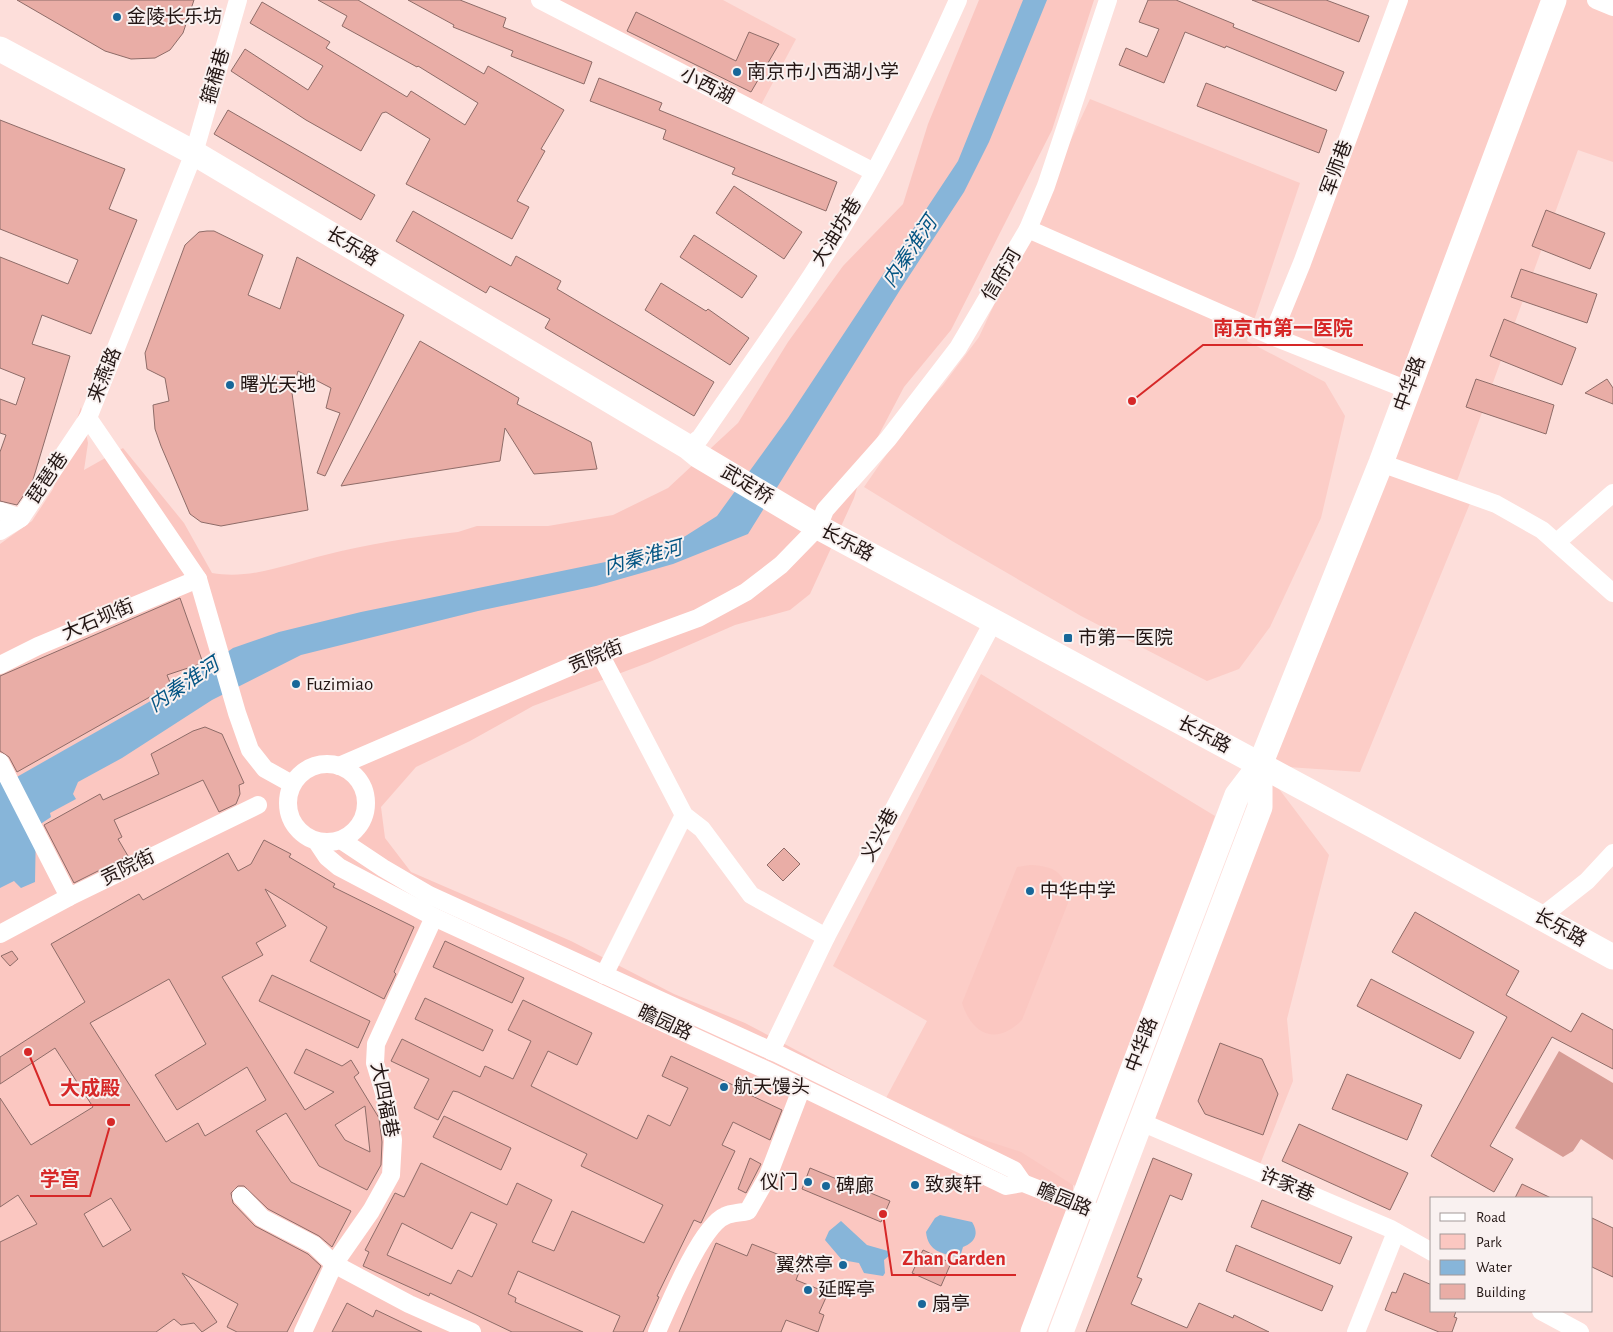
<svg xmlns="http://www.w3.org/2000/svg" width="1613" height="1332" font-family="'Alegreya Sans','Noto Sans SC',sans-serif">
	<style>
		.built { fill: #fccdc7 }
		.green { fill: #fbc7c1 }
		.forest { fill: #d79c95 }
		.water { fill: #87b5d9 }
		.building { fill: #e9ada6; stroke: #8e6c68; fill-rule: evenodd }
		.lines { fill: none; stroke-linecap: round; stroke-linejoin: round }
		.street { stroke: #fff; stroke-width: 18 }
		.secondary { stroke: #fff; stroke-width: 25 }
		.poi-dot { fill: #176799; stroke: #f9f1f0; stroke-width: 2 }
		.labels { text-anchor: middle; dominant-baseline: central; stroke-width: 4; stroke-linejoin: round; paint-order: stroke }
		.poi-label { font-size: 19px; fill: #231614; stroke: #f9f1f0; text-anchor: start }
		.street-label { font-size: 19px; fill: #231614; stroke: #f9f1f0 }
		.water-label { font-size: 20px; font-style: italic; fill: #055684; stroke: #f9f1f0 }
		.leader { fill: none; stroke: #d62828; stroke-width: 2 }
		.callout-dot { fill: #d62828; stroke: #f9f1f0; stroke-width: 2 }
		.callout-label { font-size: 20px; text-anchor: middle; font-weight: bold; fill: #d62828; stroke: #f9f1f0; stroke-width: 4; stroke-linejoin: round; paint-order: stroke }
	</style>
	<rect width="100%" height="100%" fill="#fddeda"/>
	<g class="built">
		<polygon points="556,0 723,0 796,39 761,105"/>
		<polygon points="1399,0 1613,0 1613,162 1578,150 1454,489 1473,496 1360,772 1261,765 1329,855 1287,1019 1293,1081 1257,1172 1141,1122 1260,807 1260,765 1408,390 1272,336"/>
		<polygon points="1090,99 1300,183 1247,341 1325,382 1345,416 1321,518 1270,627 1239,669 1207,681 1081,616 952,541 864,487 909,422 943,385 979,337"/>
		<polygon points="981,674 1215,816 1084,1190 886,1098 927,1021 833,966"/>
	</g>
	<g class="green">
		<path d="M979,0H1094L1052,130L951,330L904,387L865,461L854,498L810,594L790,610L735,625L650,662L533,706L470,741L416,767L381,807L385,838L411,872L571,941L674,994L745,1023L935,1124L1021,1152L1073,1185L1074,1233L1035,1332H0V544L32,521L53,489L81,407L88,443L84,470L123,448L184,523L212,573C251,580 287,564 325,555C368,544 413,537 458,532L477,526H548L613,515L668,488L738,423L788,342L843,266L903,204L928,124Z"/>
		<path d="M1030,865C1057,866 1068,875 1068,903L1022,1020C997,1046 972,1035 962,1003L1017,867Z"/>
	</g>
	<polygon class="forest" points="1559,1051 1613,1083 1613,1160 1581,1139 1573,1151 1563,1157 1515,1128"/>
	<g class="water">
		<polygon points="1023,0 1047,0 989,142 964,192 900,290 748,534 673,564 596,586 478,611 301,655 212,700 122,758 78,782 73,794 76,799 50,813 51,817 36,827 35,882 21,888 14,881 0,888 0,782 8,782 177,686 233,648 279,632 361,612 625,558 676,542 717,516 788,418 958,161"/>
		<path d="M940,1215L972,1222C979,1233 976,1242 963,1247L960,1257C943,1254 928,1252 926,1232L935,1218Z"/>
		<polygon points="841,1221 867,1245 888,1251 890,1255 884,1260 885,1273 883,1276 864,1273 859,1263 842,1260 825,1240 829,1231"/>
	</g>
	<g class="building">
		<polygon points="17,0 194,0 183,33 170,50 155,58 131,59 105,51"/>
		<polygon points="318,0 358,0 484,74 488,66 564,110 541,149 545,151 517,201 529,207 512,239 406,184 430,139 386,112 382,113 361,151 306,120 231,71 245,49 308,90 323,66 250,23 262,2 330,42 326,48 407,97 411,91 465,125 478,103 418,66 417,67 342,26 347,16"/>
		<polygon points="408,0 460,0 506,18 503,27 592,62 584,84 511,56 513,51 453,27 454,25"/>
		<polygon points="1148,0 1176,0 1234,24 1233,27 1344,72 1336,91 1226,46 1225,48 1185,32 1164,83 1119,65 1126,48 1147,57 1159,29 1139,22"/>
		<polygon points="1252,0 1326,0 1369,16 1359,42"/>
		<polygon points="636,12 736,61 749,32 779,44 751,92 627,31"/>
		<polygon points="599,78 662,103 659,110 837,182 826,211 732,174 735,168 663,139 666,130 590,101"/>
		<polygon points="1206,83 1327,130 1319,153 1197,106"/>
		<polygon points="228,110 375,195 361,220 214,134"/>
		<polygon points="0,120 125,169 109,209 137,220 91,334 42,315 32,344 70,356 32,483 17,505 0,501 0,452 6,435 0,433 0,399 16,405 25,378 0,368 0,257 68,284 78,260 0,229"/>
		<polygon points="734,186 802,232 784,259 716,213"/>
		<polygon points="1546,210 1605,233 1590,269 1532,246"/>
		<polygon points="413,211 511,266 516,256 561,281 557,289 714,382 694,416 545,328 550,319 490,286 486,293 396,241"/>
		<polygon points="207,231 214,231 263,255 248,295 280,309 297,257 404,315 325,476 317,473 340,413 326,408 331,388 298,371 292,393 308,510 221,526 201,522 190,514 161,446 155,429 153,405 169,401 165,378 147,369 145,353 185,245 199,232"/>
		<polygon points="694,235 757,276 742,298 680,257"/>
		<polygon points="1521,269 1597,294 1587,323 1511,297"/>
		<polygon points="661,283 706,311 708,309 749,338 730,365 645,310"/>
		<polygon points="1504,319 1576,348 1562,385 1490,356"/>
		<polygon points="420,341 519,398 517,404 591,442 597,469 534,474 505,428 500,461 341,486"/>
		<polygon points="1476,379 1554,405 1546,434 1466,407"/>
		<polygon points="1607,379 1613,388 1613,404 1585,393"/>
		<polygon points="180,598 203,663 167,675 171,685 17,772 9,757 0,751 0,676"/>
		<polygon points="205,727 222,734 244,783 239,785 240,794 236,804 219,812 203,780 114,820 122,837 118,839 128,856 74,883 44,825 100,794 103,800 159,774 151,754 193,731"/>
		<path d="M264,840L291,854L289,857L335,884L333,887L414,927L394,972L396,974L384,999L310,961L327,927L265,889L286,926L256,943L263,955L222,977L305,1110L334,1092L294,1073L306,1049L342,1066L351,1060L359,1073L354,1077L379,1118L382,1142L381,1165L367,1190L319,1166L286,1113L256,1131L291,1182L351,1211L332,1247L319,1236L268,1209L244,1186H238L231,1193L233,1203L255,1226L308,1254L321,1266L287,1332H237L227,1327L238,1304L182,1273L217,1322L202,1332L194,1323L181,1325L174,1319L156,1332H0V1242L37,1224L18,1195L0,1207V1098L31,1145L93,1107L55,1048L0,1084V1057L85,1002L51,944L139,894L143,900L228,853L238,871L251,864ZM169,979L206,1044L155,1075L177,1110L247,1067L266,1100L205,1136L198,1123L166,1142L90,1023ZM365,1106L370,1152L345,1140L335,1125ZM111,1198L131,1230L103,1247L84,1214Z"/>
		<polygon points="784,848 800,864 783,881 767,865"/>
		<polygon points="1415,912 1519,971 1506,995 1571,1032 1582,1013 1613,1030 1613,1069 1552,1037 1490,1146 1513,1159 1494,1192 1431,1156 1507,1017 1392,952"/>
		<polygon points="445,941 524,978 512,1003 433,967"/>
		<polygon points="12,951 18,959 10,966 1,956"/>
		<polygon points="272,975 370,1021 358,1048 259,1001"/>
		<polygon points="1371,979 1474,1032 1460,1059 1357,1006"/>
		<polygon points="425,998 493,1030 483,1051 415,1019"/>
		<path d="M523,1000L592,1033L577,1065L548,1051L531,1086L637,1139L648,1115L670,1126L688,1088L662,1076L671,1056L748,1092V1094L782,1110L770,1140L733,1122L722,1145L735,1151L701,1223L694,1220L657,1296L659,1297L643,1332H613L620,1316L518,1271L508,1294L516,1298L515,1302L583,1332H512L430,1293L429,1296L363,1266L369,1252L365,1250L395,1193L404,1197L421,1163L507,1205L517,1183L552,1200L532,1242L554,1251L572,1211L644,1243L663,1205L581,1166L587,1154L458,1092L453,1091L438,1120L414,1108L429,1079L391,1061L402,1039L480,1077L485,1066L513,1079L531,1041L508,1030ZM471,1212L497,1224L472,1277L458,1270L451,1284L387,1255L402,1223L452,1249Z"/>
		<polygon points="1220,1043 1262,1059 1278,1094 1263,1135 1205,1114 1198,1101"/>
		<polygon points="1347,1074 1422,1105 1407,1140 1332,1109"/>
		<polygon points="444,1116 511,1148 501,1170 433,1137"/>
		<polygon points="1299,1124 1408,1173 1390,1210 1282,1161"/>
		<polygon points="750,1158 761,1164 746,1193 738,1189"/>
		<polygon points="1153,1158 1192,1174 1182,1200 1170,1195 1137,1277 1142,1279 1131,1304 1187,1328 1199,1303 1233,1318 1234,1315 1269,1332 1086,1332"/>
		<polygon points="810,1168 890,1201 881,1222 802,1189"/>
		<polygon points="1522,1184 1551,1198 1515,1198"/>
		<polygon points="1262,1200 1352,1237 1340,1264 1251,1227"/>
		<polygon points="1592,1218 1613,1228 1613,1277 1592,1267"/>
		<polygon points="716,1243 747,1256 752,1244 802,1264 796,1280 828,1293 819,1313 824,1315 818,1332 786,1320 781,1332 679,1332"/>
		<polygon points="1236,1245 1333,1286 1322,1311 1226,1271"/>
		<polygon points="923,1250 951,1263 941,1286 912,1273"/>
		<polygon points="1404,1273 1432,1285 1432,1311 1456,1311 1454,1317 1457,1318 1452,1332 1439,1332 1385,1310 1392,1292 1396,1293"/>
		<polygon points="347,1303 373,1317 376,1310 422,1332 332,1332"/>
	</g>
	<g class="lines">
		<g class="street">
			<polyline points="238,0 194,153 88,418 198,579 237,713 250,750 265,769 292,784"/>
			<polyline points="540,0 874,172"/>
			<polyline points="1596,0 1613,7"/>
			<polyline points="1028,229 1272,336 1408,390"/>
			<polyline points="1272,336 1302,263 1399,0"/>
			<path d="M688,447L700,438C760,350 824,264 875,171C905,115 932,58 958,0"/>
			<polyline points="1381,463 1496,504 1542,530 1613,593"/>
			<polyline points="0,511 21,518"/>
			<polyline points="0,531 21,518 88,418"/>
			<polyline points="1557,542 1613,493"/>
			<polyline points="600,654 684,815 702,829 751,895 826,937"/>
			<polyline points="0,665 38,646 198,579"/>
			<polyline points="0,762 69,897"/>
			<circle cx="327" cy="803" r="39"/>
			<polyline points="339,766 600,654 698,618 746,592 781,565 818,527 825,510 888,439 958,348 1028,229 1046,186 1108,0"/>
			<polyline points="341,840 383,868 429,895 776,1053 1014,1170 1023,1183"/>
			<polyline points="317,842 327,857 339,867 434,917 768,1071 1006,1186 1023,1183 1091,1210"/>
			<polyline points="1541,917 1587,881 1613,853"/>
			<polyline points="0,934 69,897 258,805"/>
			<polyline points="604,975 684,815"/>
			<polyline points="771,1051 826,937 993,622"/>
			<polyline points="1141,1122 1391,1229 1432,1252"/>
			<polyline points="241,1196 262,1218 314,1245 334,1264 409,1304 472,1332"/>
			<polyline points="1541,1311 1580,1332"/>
			<polyline points="303,1332 334,1264 371,1211 391,1175 393,1140 387,1103 375,1063 376,1044 434,917"/>
			<path d="M657,1332C668,1307 701,1226 725,1216C731,1213 740,1213 748,1211L768,1176L802,1087"/>
			<polyline points="1356,1332 1396,1232"/>
		</g>
		<g class="secondary">
			<polyline points="0,49 194,153 688,447 699,456 818,527 1376,827 1613,957"/>
			<polyline points="1033,1332 1237,795 1260,765 1381,463 1554,0"/>
			<polyline points="1061,1332 1260,807 1260,765"/>
		</g>
	</g>
	<g class="poi-dot">
		<circle cx="117" cy="17" r="5"/>
		<circle cx="737" cy="72" r="5"/>
		<circle cx="230" cy="385" r="5"/>
		<rect x="1063" y="633" width="10" height="10" rx="2.5"/>
		<circle cx="296" cy="684" r="5"/>
		<circle cx="1030" cy="891" r="5"/>
		<circle cx="724" cy="1087" r="5"/>
		<circle cx="808" cy="1182" r="5"/>
		<circle cx="915" cy="1185" r="5"/>
		<circle cx="826" cy="1186" r="5"/>
		<circle cx="843" cy="1265" r="5"/>
		<circle cx="808" cy="1290" r="5"/>
		<circle cx="922" cy="1304" r="5"/>
	</g>
	<g class="labels">
		<g class="poi-label">
			<text x="127" y="17">金陵长乐坊</text>
			<text x="747" y="72">南京市小西湖小学</text>
			<text x="240" y="385">曙光天地</text>
			<text x="1078" y="638">市第一医院</text>
			<text x="306" y="684">Fuzimiao</text>
			<text x="1040" y="891">中华中学</text>
			<text x="734" y="1087">航天馒头</text>
			<text x="798" y="1182" text-anchor="end">仪门</text>
			<text x="925" y="1185">致爽轩</text>
			<text x="836" y="1186">碑廊</text>
			<text x="833" y="1265" text-anchor="end">翼然亭</text>
			<text x="818" y="1290">延晖亭</text>
			<text x="932" y="1304">扇亭</text>
		</g>
		<g class="street-label">
			<text transform="translate(216 76) rotate(-74)">箍桶巷</text>
			<text transform="translate(707 86) rotate(27)">小西湖</text>
			<text transform="translate(1337 168) rotate(-70)">军师巷</text>
			<text transform="translate(837 232) rotate(-58)">大油坊巷</text>
			<text transform="translate(352 247) rotate(31)">长乐路</text>
			<text transform="translate(1002 275) rotate(-59)">信府河</text>
			<text transform="translate(105 375) rotate(-68)">来燕路</text>
			<text transform="translate(1410 384) rotate(-70)">中华路</text>
			<text transform="translate(48 478) rotate(-56)">琵琶巷</text>
			<text transform="translate(747 485) rotate(31)">武定桥</text>
			<text transform="translate(847 543) rotate(28)">长乐路</text>
			<text transform="translate(98 620) rotate(-23)">大石坝街</text>
			<text transform="translate(596 657) rotate(-22)">贡院街</text>
			<text transform="translate(1204 735) rotate(28)">长乐路</text>
			<text transform="translate(880 835) rotate(-62)">义兴巷</text>
			<text transform="translate(128 868) rotate(-26)">贡院街</text>
			<text transform="translate(1560 928) rotate(29)">长乐路</text>
			<text transform="translate(665 1023) rotate(25)">瞻园路</text>
			<text transform="translate(1142 1045) rotate(-69)">中华路</text>
			<text transform="translate(384 1100) rotate(79)">大四福巷</text>
			<text transform="translate(1287 1185) rotate(23)">许家巷</text>
			<text transform="translate(1064 1200) rotate(22)">瞻园路</text>
		</g>
		<g class="water-label">
			<text transform="translate(910 252) rotate(-56)">内秦淮河</text>
			<text transform="translate(643 558) rotate(-15)">内秦淮河</text>
			<text transform="translate(184 685) rotate(-34)">内秦淮河</text>
		</g>
	</g>
	<path class="leader" d="M1132 401L1203 345H1363M28 1052L50 1105H130M111 1122L90 1196H30M883 1214L892 1275H1016"/>
	<g class="callout-dot">
		<circle cx="1132" cy="401" r="5"/>
		<circle cx="28" cy="1052" r="5"/>
		<circle cx="111" cy="1122" r="5"/>
		<circle cx="883" cy="1214" r="5"/>
	</g>
	<g class="callout-label">
		<text x="1283" y="335">南京市第一医院</text>
		<text x="90" y="1095">大成殿</text>
		<text x="60" y="1186">学宫</text>
		<text x="954" y="1265">Zhan Garden</text>
	</g>
	<rect x="1430" y="1197" width="162" height="115" fill="#f9f1f0" stroke="#a39998"/>
	<rect x="1440" y="1213" width="25" height="8" fill="#ffffff" stroke="#a39998"/>
	<text x="1476" y="1222" font-size="15" fill="#231614">Road</text>
	<rect x="1440" y="1234" width="25" height="15" fill="#fbc7c1" stroke="#a39998"/>
	<text x="1476" y="1247" font-size="15" fill="#231614">Park</text>
	<rect x="1440" y="1260" width="25" height="15" fill="#87b5d9" stroke="#a39998"/>
	<text x="1476" y="1272" font-size="15" fill="#231614">Water</text>
	<rect x="1440" y="1284" width="25" height="15" fill="#e9ada6" stroke="#a39998"/>
	<text x="1476" y="1297" font-size="15" fill="#231614">Building</text>
</svg>
